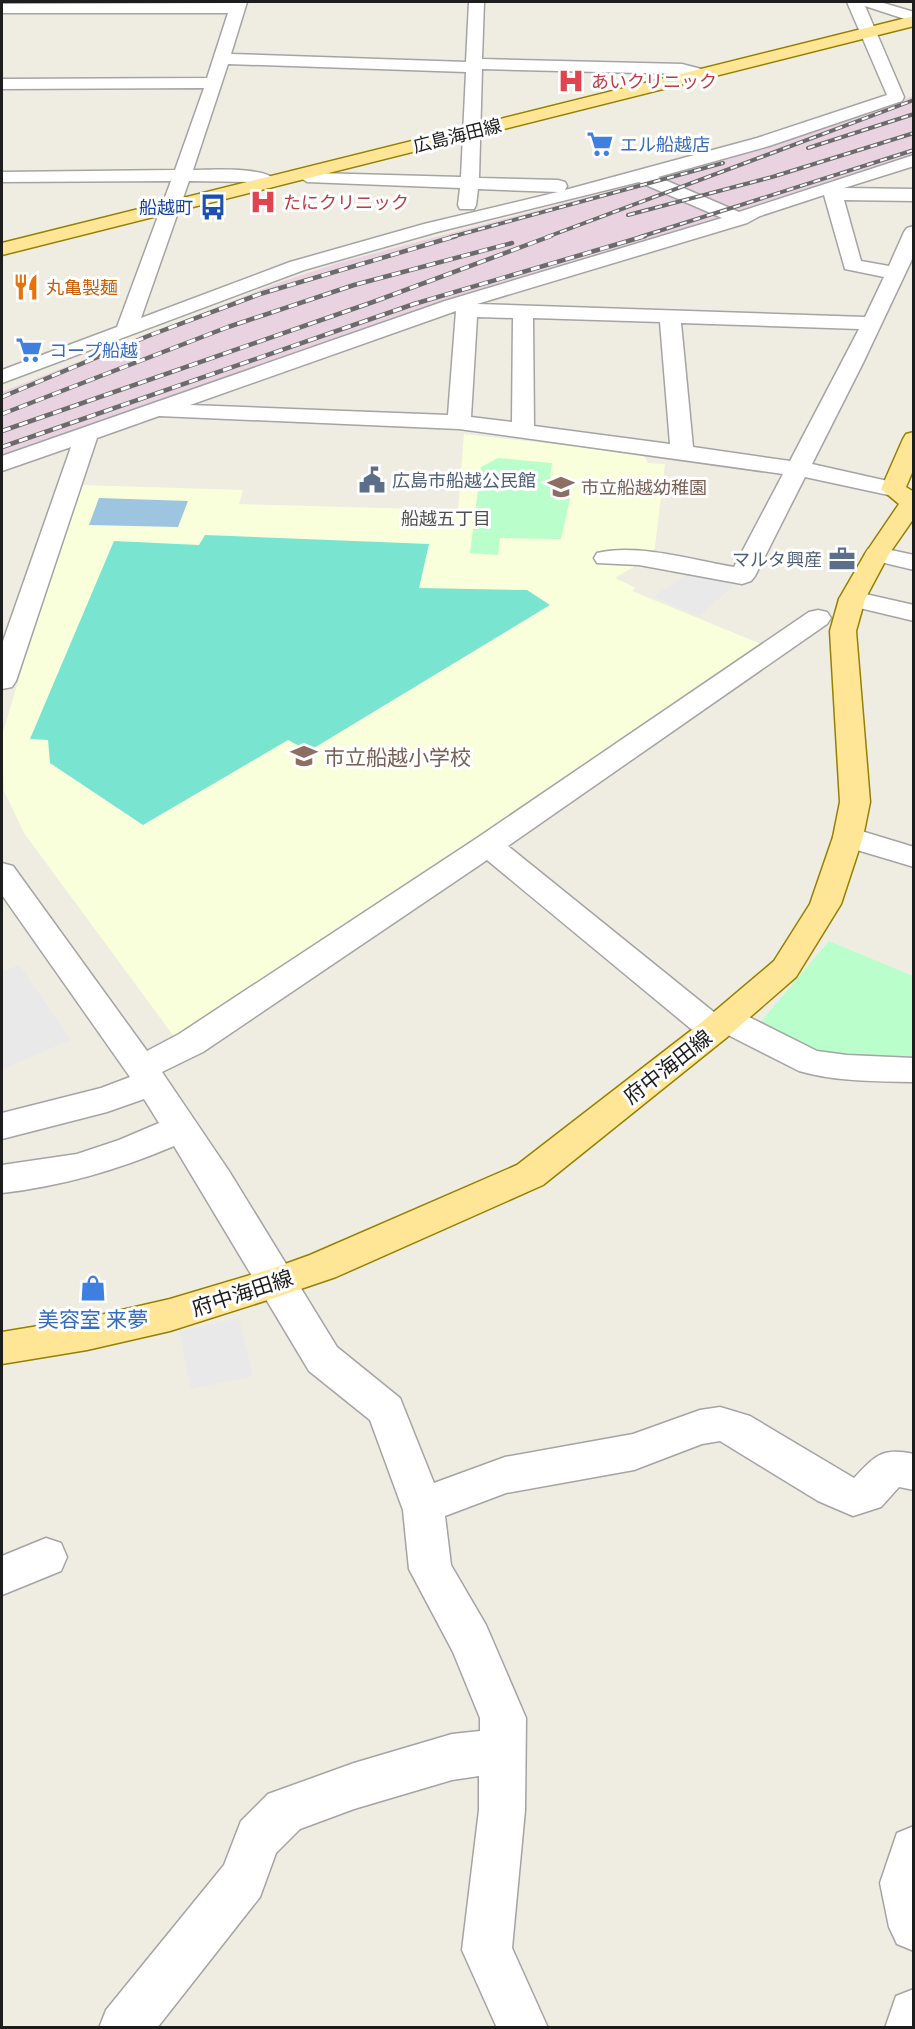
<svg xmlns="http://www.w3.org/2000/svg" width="915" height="2029" font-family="Lato,'Noto Sans JP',sans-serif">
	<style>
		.industrial { fill: #e9d3e0 }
		.education { fill: #f8ffda }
		.park { fill: #bafecc }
		.pitch { fill: #79e5d0 }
		.parking { fill: #e9e9e9 }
		.water { fill: #9ec5e0 }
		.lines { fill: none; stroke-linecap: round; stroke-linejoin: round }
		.minor-casing { stroke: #a4a4a4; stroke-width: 3 }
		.major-casing { stroke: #958100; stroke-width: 3 }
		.minor { fill: #fff; fill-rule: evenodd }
		.major { fill: #ffe696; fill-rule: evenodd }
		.rail-far1-casing { stroke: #6b6b6b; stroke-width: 4 }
		.rail-casing { stroke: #6b6b6b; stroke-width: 4.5 }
		.rail-far1 { stroke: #fff; stroke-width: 2; stroke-dasharray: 7; stroke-linecap: butt }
		.rail { stroke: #fff; stroke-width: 3; stroke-dasharray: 9; stroke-linecap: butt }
		.labels { text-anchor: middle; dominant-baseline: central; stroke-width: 6; stroke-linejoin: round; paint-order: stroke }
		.far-health-label { font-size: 18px; fill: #be3a42; stroke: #fff; text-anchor: start }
		.far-street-label { font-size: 18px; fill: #1d1d1d; stroke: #fff }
		.far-shop-label { font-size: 18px; fill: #366cbe; stroke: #fff; text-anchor: start }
		.far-transit-label { font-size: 18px; fill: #164399; stroke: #fff; text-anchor: end }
		.far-food-label { font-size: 18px; fill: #c56008; stroke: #fff; text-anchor: start }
		.far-service-label { font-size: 18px; fill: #4e5e75; stroke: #fff; text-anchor: start }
		.far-education-label { font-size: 18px; fill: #785e54; stroke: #fff; text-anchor: start }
		.far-neighbourhood-label { font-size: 18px; fill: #505050; stroke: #fff }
		.education-label { font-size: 21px; fill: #785e54; stroke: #fff; text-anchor: start }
		.street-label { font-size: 21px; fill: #1d1d1d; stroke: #fff }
		.shop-label { font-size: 21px; fill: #366cbe; stroke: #fff }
	</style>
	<rect width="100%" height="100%" fill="#efede2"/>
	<polygon class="industrial" points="913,96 913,155 742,213 388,320 2,455 2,392 278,283 338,263 711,164"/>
	<polygon class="education" points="464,434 643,454 648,463 665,464 654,555 615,578 636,588 632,591 768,647 178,1042 24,833 4,791 2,736 36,621 82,485 243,490 239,504 458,510"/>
	<g class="park">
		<polygon points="498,458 552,463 550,478 574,481 561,539 500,538 498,555 470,553 481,467"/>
		<path d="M829,941L913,976V1057C882,1056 850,1057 819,1050C798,1045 778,1034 758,1025Z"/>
	</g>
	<polygon class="pitch" points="205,535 429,544 419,588 527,590 550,605 309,751 288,740 143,825 50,763 48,740 30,739 114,541 199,545"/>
	<g class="parking">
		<polygon points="692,571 729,579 734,585 699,616 653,597"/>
		<polygon points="19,965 71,1040 2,1069 2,972"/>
		<polygon points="239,1318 253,1376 191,1389 179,1331"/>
	</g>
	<polygon class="water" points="99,498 188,501 178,527 89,525"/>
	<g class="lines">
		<g class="minor-casing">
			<g id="minor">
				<path d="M232,2H247L231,54L466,62L469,2H484L482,59L682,64L709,71L711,74L703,79L682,74L482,69L479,178L558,180L565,182L567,186L565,190L757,138L887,95L847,2H880L914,12V22L865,6L904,97L902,101L769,146L658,177L739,212L914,155V166L844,188L914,189V201L844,200L861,261L889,266L904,232L907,228L914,226V255L863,363L812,464L901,484L905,489L901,494L893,496L805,477L755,576L751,581L742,584L639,565L597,563L594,558L597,553C637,543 693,560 734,567L783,474L459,429L159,416L97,438L16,681L12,687L2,689V644L71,447L2,471V456L445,301L722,218L639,182L437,232L304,270L2,383V370L117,327L171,181L2,182V172L175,170L204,88L2,89V79L207,78L228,13H2V4L231,3ZM228,64L466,72L461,177L316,173L304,169L298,170L295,174L307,182L460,188L458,205L460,209H474L476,205L478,189L558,192L424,224L290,262L141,318L189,181L254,182L269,188L275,186L278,182C266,166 213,170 193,170ZM824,195L845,269L884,277L865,317L477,304L747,223L760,216ZM456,311L448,415L190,405ZM477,317L513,318L512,422L471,417ZM533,318L660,322L670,444L534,426ZM681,323L859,329L790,461L693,447Z"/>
				<polygon points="877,547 914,555 914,570 868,559 865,554 868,549"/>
				<polygon points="852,591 914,605 914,621 843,604 839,599 843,594"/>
				<path d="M818,610L827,612L831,618L827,624L508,846L715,1013L727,1008L739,1012L817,1051L847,1055L914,1058V1082C876,1081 836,1082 799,1071L728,1035L726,1038L714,1042L702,1038L487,860L203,1052L162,1072L229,1171L337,1347L400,1398L434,1483L505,1457L633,1434L700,1410L720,1407L750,1416L854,1478C875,1456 881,1447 914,1454V1490L899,1487L881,1507L853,1516L818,1501L720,1441L702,1444L634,1470L506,1493L445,1516L451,1565L486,1625L526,1718L525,1810L512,1948L548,2028H497L462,1950L479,1810V1776L452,1780L354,1809L300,1829L276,1853L260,1897L157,2028H99L106,2010L224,1865L241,1821L268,1794L354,1763L452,1734L480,1731V1718L453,1652L409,1569L403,1510L370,1420L309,1371L174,1146C118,1170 62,1186 2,1193V1165L77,1154L119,1140L159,1123L144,1099L107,1112L2,1139V1113L101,1088L130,1077L2,895V863L13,866L147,1051L179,1034L477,838L809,612Z"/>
				<polygon points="848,827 914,847 914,867 837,844 833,837 837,830"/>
				<polygon points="46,1538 61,1543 67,1557 61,1571 2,1595 2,1556"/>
				<polygon points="914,1826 914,1951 897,1944 889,1927 880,1883 897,1833"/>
				<polygon points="914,1989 914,2028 885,2028 896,1996"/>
			</g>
		</g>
		<g class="major-casing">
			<g id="major">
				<polygon points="914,16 914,26 2,255 2,243"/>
				<polygon points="914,432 914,468 906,487 914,492 914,518 889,554 865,599 856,631 870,802 863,837 841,904 796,977 726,1038 543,1185 336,1277 277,1297 170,1331 87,1350 2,1364 2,1332 87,1318 170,1299 274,1268 310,1255 517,1165 702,1022 774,961 810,904 833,837 840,802 830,631 839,599 865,554 899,504 881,489 903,439 906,434"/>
			</g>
		</g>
		<use href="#minor" class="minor"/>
		<use href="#major" class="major"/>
		<g class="rail-far1-casing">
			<g id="rail-far1">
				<polyline points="808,148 914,114"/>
				<polyline points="628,215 772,177 914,133"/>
				<polyline points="451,237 723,163"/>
				<polyline points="547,237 914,100"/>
				<polyline points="640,237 914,150"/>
			</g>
		</g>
		<g class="rail-casing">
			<g id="rail">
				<polyline points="2,397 148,336 260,294 456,236"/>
				<polyline points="2,414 228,327 354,285 512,243"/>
				<polyline points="2,431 373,302 551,236"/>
				<polyline points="2,447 414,304 645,236"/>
			</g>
		</g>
		<use href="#rail-far1" class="rail-far1"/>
		<use href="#rail" class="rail"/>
	</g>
	<defs>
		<g id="hospital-bare" transform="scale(2.07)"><path d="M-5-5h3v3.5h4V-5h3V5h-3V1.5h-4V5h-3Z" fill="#e0444e" stroke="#fff" stroke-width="2.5" paint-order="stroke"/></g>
		<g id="supermarket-bare" transform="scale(2.07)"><path d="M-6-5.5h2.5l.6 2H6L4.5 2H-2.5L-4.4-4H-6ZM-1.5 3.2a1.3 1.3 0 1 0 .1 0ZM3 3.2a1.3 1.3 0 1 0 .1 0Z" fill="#3f7fe0" stroke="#fff" stroke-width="2.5" paint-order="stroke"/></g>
		<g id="bus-bare" transform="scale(2.07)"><path d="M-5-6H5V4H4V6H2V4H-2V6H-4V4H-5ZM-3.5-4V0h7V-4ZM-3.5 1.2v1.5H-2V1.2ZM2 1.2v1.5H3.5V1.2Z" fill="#1a4fb4" stroke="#fff" stroke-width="2.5" paint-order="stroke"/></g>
		<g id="restaurant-bare" transform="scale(2.07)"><path d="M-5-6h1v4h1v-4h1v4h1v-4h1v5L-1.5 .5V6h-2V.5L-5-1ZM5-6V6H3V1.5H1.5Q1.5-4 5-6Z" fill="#e8710a" stroke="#fff" stroke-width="2.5" paint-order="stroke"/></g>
		<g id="civic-bare" transform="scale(2.07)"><path d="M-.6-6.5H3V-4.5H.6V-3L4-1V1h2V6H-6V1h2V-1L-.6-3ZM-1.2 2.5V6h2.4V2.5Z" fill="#5c6f8a" stroke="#fff" stroke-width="2.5" paint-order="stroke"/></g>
		<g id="school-bare" transform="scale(2.07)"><path d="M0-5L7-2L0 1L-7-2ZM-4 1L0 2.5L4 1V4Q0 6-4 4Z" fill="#8d6e63" stroke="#fff" stroke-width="2.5" paint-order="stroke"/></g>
		<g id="office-bare" transform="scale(2.07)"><path d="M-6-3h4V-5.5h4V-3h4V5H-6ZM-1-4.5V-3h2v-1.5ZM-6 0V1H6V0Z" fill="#5c6f8a" stroke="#fff" stroke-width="2.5" paint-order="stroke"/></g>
		<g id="shop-bare" transform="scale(2.07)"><path d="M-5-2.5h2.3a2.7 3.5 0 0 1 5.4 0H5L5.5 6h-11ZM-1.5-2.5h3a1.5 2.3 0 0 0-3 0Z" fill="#3f7fe0" stroke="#fff" stroke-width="2.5" paint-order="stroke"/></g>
	</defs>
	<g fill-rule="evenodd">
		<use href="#hospital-bare" x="571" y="81"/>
		<use href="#supermarket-bare" x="600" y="144"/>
		<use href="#hospital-bare" x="263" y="202"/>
		<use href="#bus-bare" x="213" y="207"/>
		<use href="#restaurant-bare" x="26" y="287"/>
		<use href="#supermarket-bare" x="29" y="350"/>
		<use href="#civic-bare" x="372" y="480"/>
		<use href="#school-bare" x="561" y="487"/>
		<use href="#office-bare" x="842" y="559"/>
		<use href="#school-bare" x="304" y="756"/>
		<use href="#shop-bare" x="93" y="1288"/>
	</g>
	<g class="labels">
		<g class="far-health-label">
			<text x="591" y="81">あいクリニック</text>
			<text x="283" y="202">たにクリニック</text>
		</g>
		<g class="far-street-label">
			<text transform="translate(457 135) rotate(-14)">広島海田線</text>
		</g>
		<g class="far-shop-label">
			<text x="620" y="144">エル船越店</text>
			<text x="49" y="350">コープ船越</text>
		</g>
		<g class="far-transit-label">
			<text x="193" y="207">船越町</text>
		</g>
		<g class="far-food-label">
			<text x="46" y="287">丸亀製麺</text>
		</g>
		<g class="far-service-label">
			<text x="392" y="480">広島市船越公民館</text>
			<text x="822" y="559" text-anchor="end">マルタ興産</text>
		</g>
		<g class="far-education-label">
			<text x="581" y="487">市立船越幼稚園</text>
		</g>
		<g class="far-neighbourhood-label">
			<text x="446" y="518">船越五丁目</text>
		</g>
		<g class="education-label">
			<text x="324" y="756">市立船越小学校</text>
		</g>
		<g class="street-label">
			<text transform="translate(667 1066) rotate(-38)">府中海田線</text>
			<text transform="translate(242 1292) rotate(-18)">府中海田線</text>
		</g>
		<g class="shop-label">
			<text x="93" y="1318">美容室 来夢</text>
		</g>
	</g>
	<rect width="915" height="2029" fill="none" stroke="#1d1d1d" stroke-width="6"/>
</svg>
